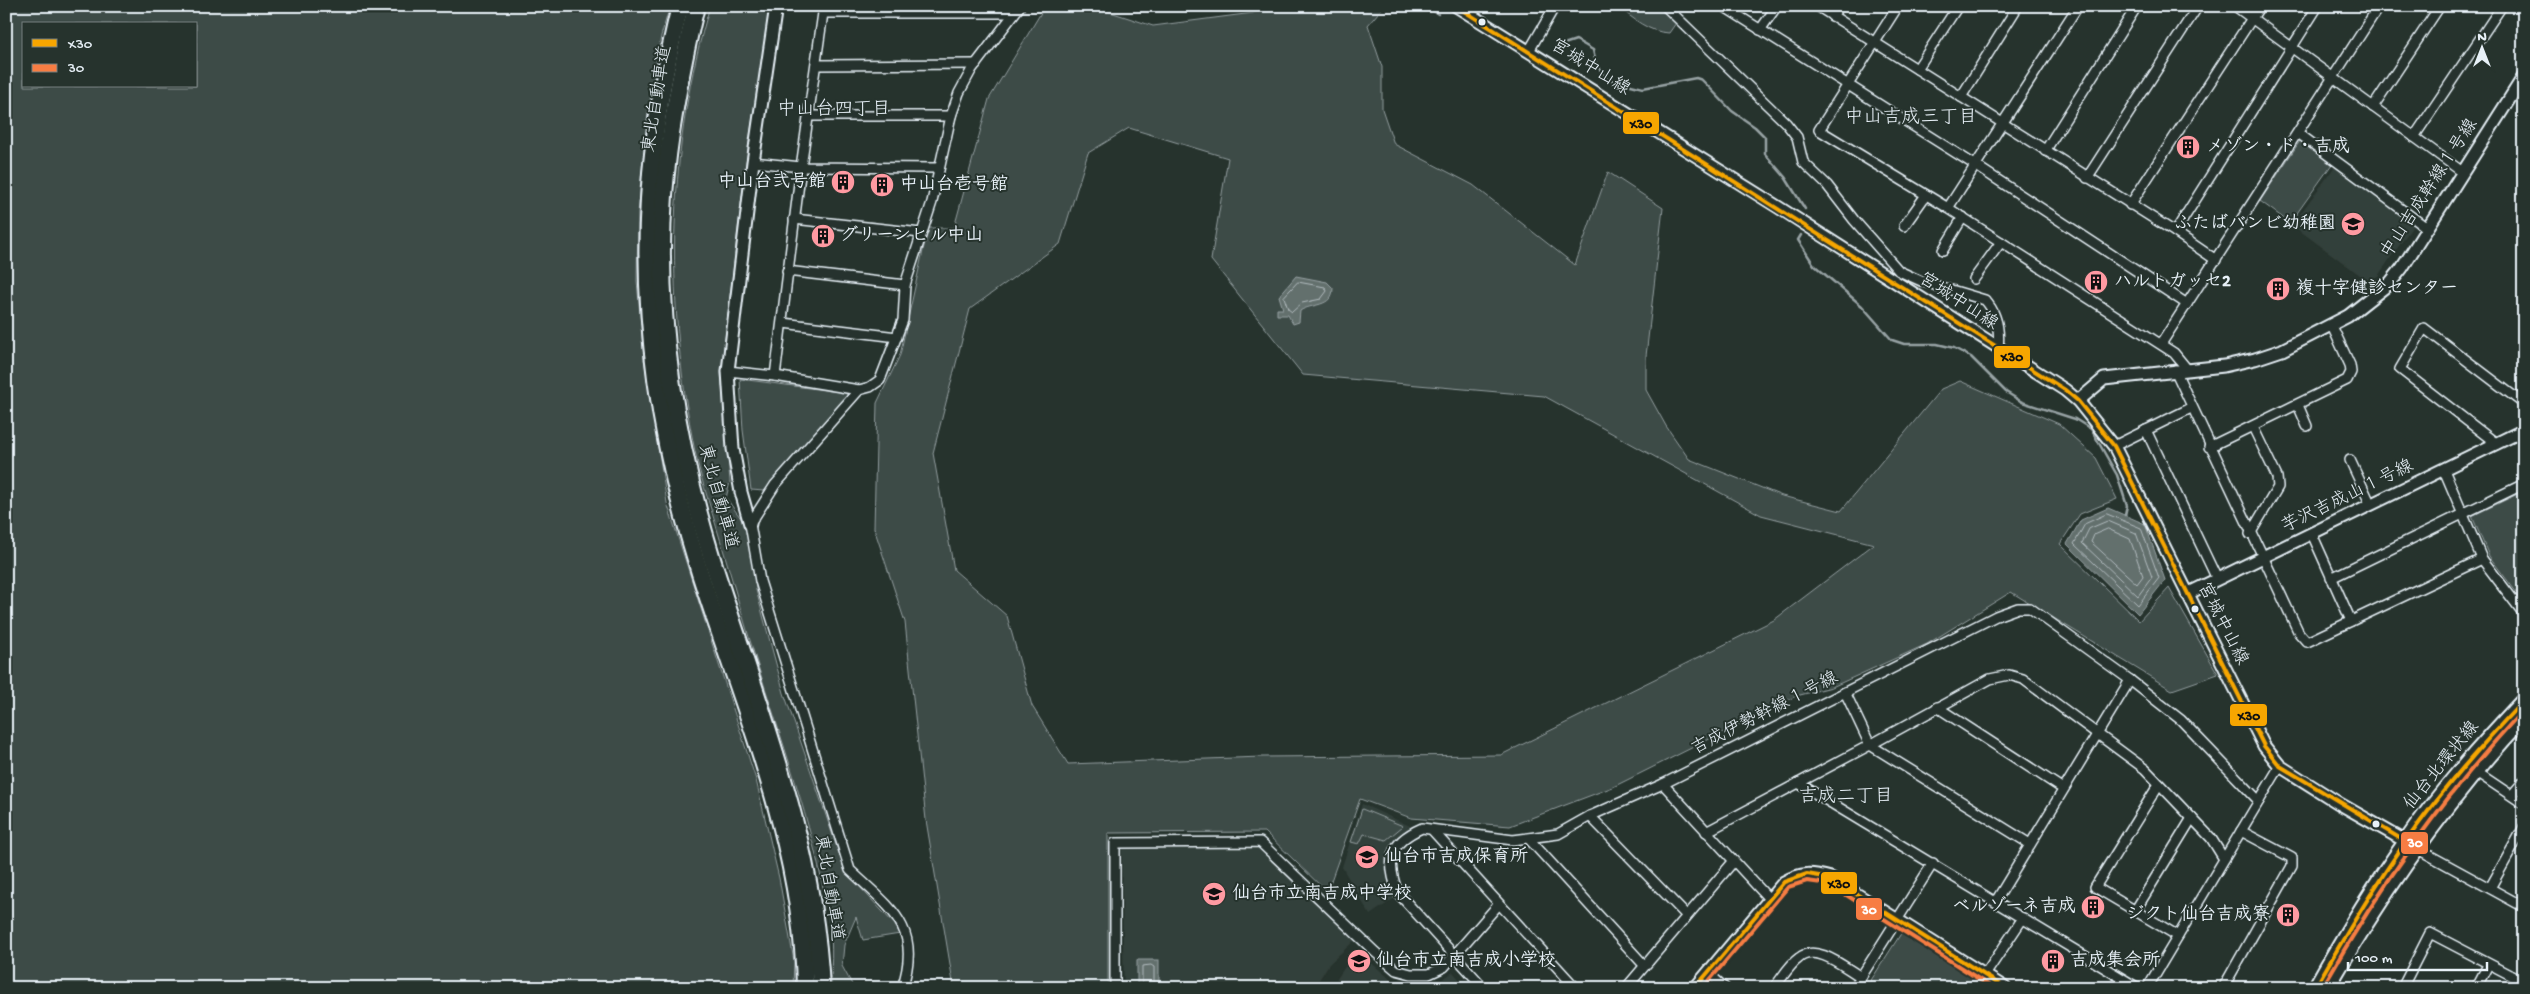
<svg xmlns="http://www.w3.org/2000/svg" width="2530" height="994" font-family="'Gochi Hand','Klee One',sans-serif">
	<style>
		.built { fill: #333f3a }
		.green { fill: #3e4b47; stroke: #939ea0; fill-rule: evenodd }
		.water { fill: #636f6d; stroke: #98a3a5 }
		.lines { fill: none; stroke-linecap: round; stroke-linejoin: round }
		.shore { stroke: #b3bdc0; stroke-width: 1 }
		.stream { stroke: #98a3a5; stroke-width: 2.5 }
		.minor-casing { stroke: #e8f1f8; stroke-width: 12 }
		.tertiary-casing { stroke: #e8f1f8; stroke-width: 15 }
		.primary-casing { stroke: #e8f1f8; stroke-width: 18 }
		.motorway-casing { stroke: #e8f1f8; stroke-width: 20 }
		.minor { stroke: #26332d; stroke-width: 9 }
		.tertiary { stroke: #26332d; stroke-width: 11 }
		.primary { stroke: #26332d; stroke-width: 14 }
		.motorway { stroke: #26332d; stroke-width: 16 }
		.bus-1-casing { stroke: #26332d; stroke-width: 8 }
		.bus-2-casing { stroke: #26332d; stroke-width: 8 }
		.bus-1 { stroke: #f7a600; stroke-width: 4 }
		.bus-2 { stroke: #f77d43; stroke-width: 4 }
		.bus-dot { fill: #e8f1f8; stroke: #26332d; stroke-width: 2 }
		.labels { text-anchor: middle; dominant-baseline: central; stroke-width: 4; stroke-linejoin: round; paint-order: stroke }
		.street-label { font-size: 18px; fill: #e8f1f8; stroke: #26332d }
		.poi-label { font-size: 18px; font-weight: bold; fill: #e8f1f8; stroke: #26332d; text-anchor: start }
		.neighbourhood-label { font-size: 19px; fill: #e8f1f8; stroke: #26332d }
		.line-badge { stroke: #26332d; stroke-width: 2 }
		.badge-label { font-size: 14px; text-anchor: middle; font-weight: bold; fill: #fff }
		.pale-badge-label { font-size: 14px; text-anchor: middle; font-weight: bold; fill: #111 }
	</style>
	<rect width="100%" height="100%" fill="#26332d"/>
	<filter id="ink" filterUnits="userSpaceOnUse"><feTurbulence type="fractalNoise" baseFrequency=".02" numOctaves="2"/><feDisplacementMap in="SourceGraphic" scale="10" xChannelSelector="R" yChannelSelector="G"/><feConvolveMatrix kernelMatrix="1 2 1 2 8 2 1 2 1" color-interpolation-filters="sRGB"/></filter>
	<g filter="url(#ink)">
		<g class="built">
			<polygon points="2336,165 2415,223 2378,276 2368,281 2292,225"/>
			<polygon points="1362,804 1410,826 1390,847 1386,869 1388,884 1395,898 1370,915 1342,867"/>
			<polygon points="1257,846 1355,940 1329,964 1314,988 1124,988 1121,847"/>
			<polygon points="1356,950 1395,983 1423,985 1440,981 1453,972 1467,988 1331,988"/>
		</g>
		<g class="green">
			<path d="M6,6H670L661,36L648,113L638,213L637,281L644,359L667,503L756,780L779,878L794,961L793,988H6ZM24,24H196V86H24Z"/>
			<path d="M710,6H770L746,162L721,373L730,482L726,498L748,528L756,590L784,693L845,871L895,925L900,934L863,940L856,917L844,945L842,966L854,988H831C831,968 833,947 830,927C817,838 786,754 759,669C745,626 733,582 720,539C710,505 698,471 692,436C665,294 668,145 710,6Z"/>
			<path d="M1045,6H1092L1153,26L1253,13L1267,6H1384L1368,25L1382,67V109L1394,144L1473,185L1575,265L1608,172L1663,208L1646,356V390L1666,426L1689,459L1782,496L1841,511L1941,389L1960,381L2059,424L2096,458L2117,499L2080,514L2060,544L2139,621L2169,588L2218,674L2172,690L2011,592L1927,644L1832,687L1796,696L1613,787L1510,826L1411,818L1360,799L1327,892L1265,832L1108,833V988H954L926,820L905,622L874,528L877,403L900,355L928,228H954L989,99ZM1129,128L1228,158L1211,260L1303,375L1544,396L1761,515L1874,544L1774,620L1501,755L1262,757L1068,764L1032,706L1007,616L954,570L933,453L970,309L1060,244L1088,153Z"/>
			<path d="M1617,6H1659L1676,23L1669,33C1648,32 1634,19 1617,6Z"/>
			<polygon points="2300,141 2332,164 2290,223 2260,201"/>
			<polygon points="740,379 847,393 846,398 764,491 751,490 743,430"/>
			<polygon points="2524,491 2524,600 2523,601 2489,556 2472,516"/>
			<polygon points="1362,809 1403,826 1386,840 1364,834 1359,844 1351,842"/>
			<polygon points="1902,932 1903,932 1993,988 1866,988"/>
		</g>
		<g class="water">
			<path d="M1296,276L1327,282L1333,288C1333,308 1311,303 1300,311L1299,322L1293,324L1288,315H1277V309H1283L1279,296Z"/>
			<polygon points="2108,508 2145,524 2165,580 2138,614 2067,544 2081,520"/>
			<rect x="1137" y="960" width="22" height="28"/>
		</g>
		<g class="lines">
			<g class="shore">
				<polygon points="1298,282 1325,287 1327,291 1321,299 1302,303 1292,312 1288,309 1284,297"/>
				<polygon points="2107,514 2141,528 2159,578 2138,605 2074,544 2085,524"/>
				<polygon points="2108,521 2136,533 2152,577 2138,596 2082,543 2089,529"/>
				<polygon points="2108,529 2130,539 2143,576 2137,584 2091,542 2094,535"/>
				<polyline points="1142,988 1142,966 1151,965 1154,967 1154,988"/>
			</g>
			<g class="stream">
				<polyline points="1159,6 1168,9 1188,6"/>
				<polyline points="1426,6 1438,14"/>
				<polyline points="1555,47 1576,40 1593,50 1596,64 1607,79 1643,88 1696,78 1702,80 1732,111 1755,127 1765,137 1765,154 1785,177 1805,209"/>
				<polyline points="1801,235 1798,240 1814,265 1862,306 1892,340 1904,344 1937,344 1954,348 1971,357 2006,392 2022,402 2075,419 2091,429 2117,475 2127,506 2125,515"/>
			</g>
			<g class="minor-casing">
				<g id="minor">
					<path d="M1665,6L1786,123L1797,137L1803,162L1827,185L1854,220L1899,271L1921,281L1985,300C1997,313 2000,331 1998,349"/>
					<polyline points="1723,6 1975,165 2187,304"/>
					<polyline points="1817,6 2175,232 2216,260"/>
					<polyline points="1898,6 1819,130 1948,208 2174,353 2187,369"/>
					<polyline points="2235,6 2461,171"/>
					<polyline points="823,13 1014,13"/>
					<polyline points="1832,16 1839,6"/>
					<polyline points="1760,30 1777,6"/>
					<polyline points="1529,51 1555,6"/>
					<polyline points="816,65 976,64"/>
					<polyline points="1917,69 1958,6"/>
					<polyline points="1961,97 2018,6"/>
					<polyline points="2373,107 2440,6"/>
					<polyline points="809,116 951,116"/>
					<polyline points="2298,133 2427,228"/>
					<polyline points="2414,137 2502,6"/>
					<polyline points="2045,151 2137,6"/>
					<polyline points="753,162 801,167 938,168"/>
					<polyline points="2087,178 2198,6"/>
					<polyline points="2130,205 2260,6"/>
					<polyline points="1948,208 2078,6"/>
					<polyline points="794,219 921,233"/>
					<polyline points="1904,226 1926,195"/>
					<polyline points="2175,232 2318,6"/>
					<polyline points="1943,250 1963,217"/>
					<polyline points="787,271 905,285"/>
					<polyline points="1974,279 2001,242"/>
					<polyline points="783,323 897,337"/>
					<polyline points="2161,344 2379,6"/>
					<polyline points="2175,370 2299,633 2307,642 2482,559"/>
					<polyline points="728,371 775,376 859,390"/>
					<polyline points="775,376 801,167 824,6"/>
					<polyline points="2298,405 2307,426"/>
					<polyline points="2146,430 2217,579"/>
					<polyline points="2497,444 2400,369 2424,328 2524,404"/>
					<polyline points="2114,446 2191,408"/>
					<polyline points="2209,447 2347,380 2351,372 2350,365 2332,326"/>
					<polyline points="2350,460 2371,505"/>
					<polyline points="2444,470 2482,559 2524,614"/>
					<polyline points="2250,534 2278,487 2277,477 2253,427"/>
					<polyline points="2312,534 2351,621"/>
					<polyline points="2331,578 2524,484"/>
					<polyline points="1845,692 1870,745 2030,844"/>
					<polyline points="1937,707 2063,789"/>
					<polyline points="2475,771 2524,804"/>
					<polyline points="1798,783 2138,988"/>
					<polyline points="1663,784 1770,900"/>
					<polyline points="2159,784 2095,887 2178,936"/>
					<polyline points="2512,795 2524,781"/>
					<polyline points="1590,816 1686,915"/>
					<polyline points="1433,831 1576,988"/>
					<polyline points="1706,832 1870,745 1990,679 2009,675 2023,679 2145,769 2211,838 2224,859"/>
					<polyline points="1529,839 1644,965"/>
					<polyline points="2416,848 2524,907"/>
					<polyline points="2490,888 2524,827"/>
					<polyline points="1996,901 2130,680"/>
					<polyline points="2135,911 2192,818"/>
					<polyline points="1708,973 1725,988"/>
					<polyline points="1985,975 2023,918"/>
					<path d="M902,988C923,927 890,908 850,870L760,581L750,524L775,485L859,390L870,387L880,380L903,320L905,285L932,202L951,116L959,93L972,69L1020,6"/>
					<polyline points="1115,988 1115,843 1260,842 1375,952 1396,970 1411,974 1429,974 1444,967 1499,904"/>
					<path d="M1484,988L1398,893C1386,861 1388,843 1422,828L1513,840L1558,834L1590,816L1663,784L1996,616L2018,608H2030L2130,680L2181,720L2259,801"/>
					<polyline points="1626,988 1733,862"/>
					<path d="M1774,988C1782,978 1789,965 1799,958C1817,943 1845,968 1861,977"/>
					<polyline points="1854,988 1933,863"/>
					<polyline points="2147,988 2280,766"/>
					<polyline points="2223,988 2292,866 2292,858 2241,831"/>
					<polyline points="2402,988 2430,933 2524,982"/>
					<polyline points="2476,988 2488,965"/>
				</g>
			</g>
			<g class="tertiary-casing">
				<g id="tertiary">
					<polyline points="1456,6 1778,207 2065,390 2078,401 2114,446 2264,746 2280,766 2340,804 2412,845"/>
					<polyline points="2078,401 2104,379 2224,366 2255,359 2282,350 2348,316 2390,283 2402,268 2524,76"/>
					<polyline points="750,524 741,492 733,449 728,371 753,162 776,6"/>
					<polyline points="2187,594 2524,430"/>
					<path d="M1695,988L1784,882C1801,872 1812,873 1831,878L2005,988"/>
				</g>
			</g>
			<g class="primary-casing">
				<g id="primary">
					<path d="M2315,988C2343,938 2372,889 2405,843C2439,792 2482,745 2524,700"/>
					<path d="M2327,988C2383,891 2447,799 2524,717"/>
				</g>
			</g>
			<g class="motorway-casing">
				<g id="motorway">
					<path d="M680,6C669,52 659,98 654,145C636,289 657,436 700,573C743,708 803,844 805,988"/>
					<path d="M696,6C681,69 669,131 664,195C655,318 676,442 712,559C756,701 814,837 821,988"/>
				</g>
			</g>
			<use href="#minor" class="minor"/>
			<use href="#tertiary" class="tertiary"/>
			<use href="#primary" class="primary"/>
			<use href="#motorway" class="motorway"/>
			<g class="bus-1-casing">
				<g id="bus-1">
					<polyline points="1456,6 2065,390 2078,401 2114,446 2264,746 2280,766 2416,848"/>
					<polyline points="1695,988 1784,882 1807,874 1831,878 2005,988"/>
					<path d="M2315,988C2351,925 2388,863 2432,806C2460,769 2492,734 2524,700"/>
				</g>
			</g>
			<g class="bus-2-casing">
				<g id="bus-2">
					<polyline points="1703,988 1788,887 1807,881 1829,884 1993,988"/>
					<path d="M2322,988C2381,884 2443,797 2524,709"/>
				</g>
			</g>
			<use href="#bus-1" class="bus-1"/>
			<use href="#bus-2" class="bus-2"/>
		</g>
	</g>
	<defs>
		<g id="building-disc" transform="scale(1.25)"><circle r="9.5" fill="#ff9aa2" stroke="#26332d"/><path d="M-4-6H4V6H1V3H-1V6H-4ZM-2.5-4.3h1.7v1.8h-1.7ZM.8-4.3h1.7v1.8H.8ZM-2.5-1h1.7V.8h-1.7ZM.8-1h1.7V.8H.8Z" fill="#111"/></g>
		<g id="school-disc" transform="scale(1.25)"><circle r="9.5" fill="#ff9aa2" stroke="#26332d"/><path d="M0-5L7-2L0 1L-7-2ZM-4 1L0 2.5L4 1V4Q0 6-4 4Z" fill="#111"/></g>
	</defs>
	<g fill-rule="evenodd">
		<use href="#building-disc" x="2188" y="147"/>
		<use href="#building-disc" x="843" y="182"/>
		<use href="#building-disc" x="882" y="185"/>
		<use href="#school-disc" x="2353" y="224"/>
		<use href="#building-disc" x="823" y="236"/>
		<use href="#building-disc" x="2096" y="282"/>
		<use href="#building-disc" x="2278" y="289"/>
		<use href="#school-disc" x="1367" y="857"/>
		<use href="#school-disc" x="1214" y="894"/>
		<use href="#building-disc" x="2093" y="907"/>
		<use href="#building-disc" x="2288" y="915"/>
		<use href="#school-disc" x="1359" y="961"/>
		<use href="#building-disc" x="2053" y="961"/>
	</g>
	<g class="bus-dot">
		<circle cx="1482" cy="22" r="4.5"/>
		<circle cx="2195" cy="609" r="4.5"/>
		<circle cx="2376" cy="824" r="4.5"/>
	</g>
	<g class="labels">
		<g class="street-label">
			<text transform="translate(1590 68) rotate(32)">宮城中山線</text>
			<text transform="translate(658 99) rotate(-81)">東北自動車道</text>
			<text transform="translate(2430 189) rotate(-57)">中山吉成幹線１号線</text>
			<text transform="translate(1958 302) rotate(33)">宮城中山線</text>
			<text transform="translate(717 497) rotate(75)">東北自動車道</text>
			<text transform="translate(2348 497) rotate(-26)">芋沢吉成山１号線</text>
			<text transform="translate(2222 624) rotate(63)">宮城中山線</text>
			<text transform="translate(1765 714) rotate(-27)">吉成伊勢幹線１号線</text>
			<text transform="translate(2442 766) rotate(-51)">仙台北環状線</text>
			<text transform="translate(828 888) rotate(81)">東北自動車道</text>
		</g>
		<g class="poi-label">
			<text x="2206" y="147">メゾン・ド・吉成</text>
			<text x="826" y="182" text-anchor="end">中山台弐号館</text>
			<text x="900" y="185">中山台壱号館</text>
			<text x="2336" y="224" text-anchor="end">ふたばバンビ幼稚園</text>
			<text x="840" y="236">グリーンヒル中山</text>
			<text x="2114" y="282">ハルトガッセ2</text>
			<text x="2296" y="289">複十字健診センター</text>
			<text x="1384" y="857">仙台市吉成保育所</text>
			<text x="1232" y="894">仙台市立南吉成中学校</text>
			<text x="2076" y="907" text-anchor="end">ベルゾーネ吉成</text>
			<text x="2270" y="915" text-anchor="end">ジクト仙台吉成寮</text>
			<text x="1376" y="961">仙台市立南吉成小学校</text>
			<text x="2070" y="961">吉成集会所</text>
		</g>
		<g class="neighbourhood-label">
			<text x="834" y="110">中山台四丁目</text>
			<text x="1911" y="118">中山吉成三丁目</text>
			<text x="1846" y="797">吉成二丁目</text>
		</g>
	</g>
	<g class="line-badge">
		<rect x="1622" y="111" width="38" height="24" rx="5" fill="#f7a600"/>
		<rect x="1993" y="345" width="38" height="24" rx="5" fill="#f7a600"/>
		<rect x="2229" y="703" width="39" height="24" rx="5" fill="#f7a600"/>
		<rect x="2400" y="831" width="29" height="24" rx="5" fill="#f77d43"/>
		<rect x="1820" y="871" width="38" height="24" rx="5" fill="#f7a600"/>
		<rect x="1855" y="897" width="28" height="24" rx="5" fill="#f77d43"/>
	</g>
	<g class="badge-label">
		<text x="2415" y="847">30</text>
		<text x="1869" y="914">30</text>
	</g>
	<g class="pale-badge-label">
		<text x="1641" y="128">X30</text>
		<text x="2012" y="361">X30</text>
		<text x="2249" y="720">X30</text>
		<text x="1839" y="888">X30</text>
	</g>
	<rect width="2530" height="994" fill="none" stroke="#26332d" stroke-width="25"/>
	<rect x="12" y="12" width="2505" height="969" fill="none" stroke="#e8f1f8" stroke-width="2" filter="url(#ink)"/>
	<rect x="22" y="22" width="175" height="65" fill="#26332d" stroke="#747f7e"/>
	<rect x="32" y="39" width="25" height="8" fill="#f7a600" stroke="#747f7e"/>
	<text x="68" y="48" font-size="15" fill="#e8f1f8">X30</text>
	<rect x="32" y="64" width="25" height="8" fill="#f77d43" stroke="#747f7e"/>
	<text x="68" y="72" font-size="15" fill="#e8f1f8">30</text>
	<g transform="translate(2482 48)" stroke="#26332d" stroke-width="4" paint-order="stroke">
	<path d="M0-4L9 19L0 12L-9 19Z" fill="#e8f1f8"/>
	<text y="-8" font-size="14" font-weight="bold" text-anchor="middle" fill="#e8f1f8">N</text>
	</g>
	<path d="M2348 962v8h139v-8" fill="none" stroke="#e8f1f8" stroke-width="2.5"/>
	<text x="2355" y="962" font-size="15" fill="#e8f1f8" stroke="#26332d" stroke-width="4" paint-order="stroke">100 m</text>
</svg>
